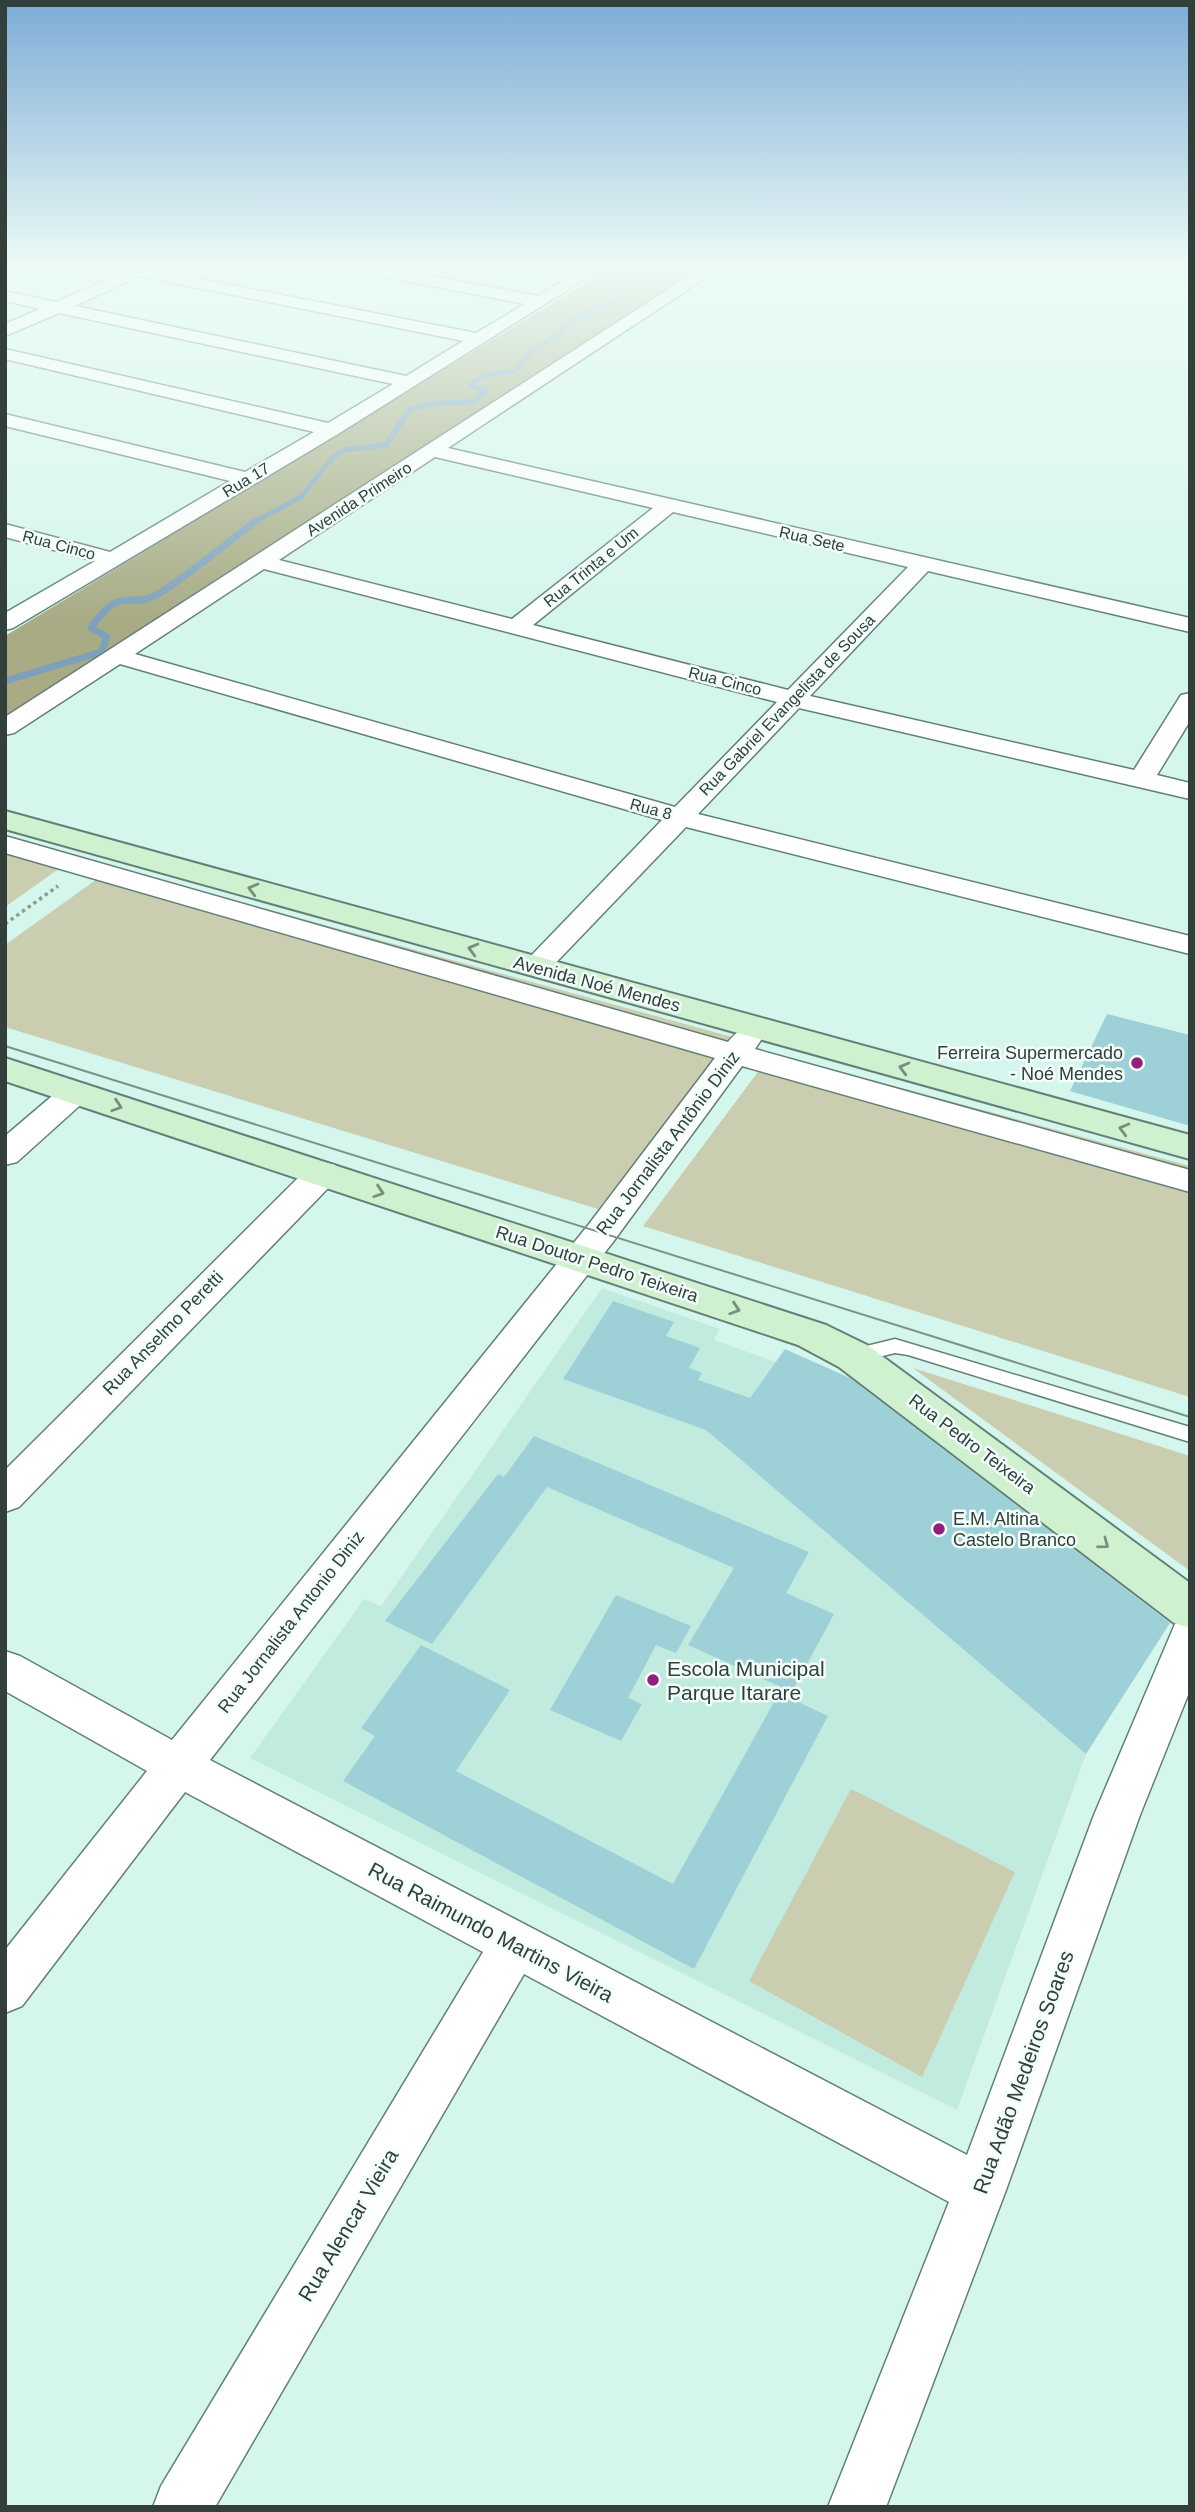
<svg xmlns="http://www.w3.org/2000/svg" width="1195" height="2512" font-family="Arial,sans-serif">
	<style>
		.built { fill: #c2ebdf }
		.green { fill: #cacdaf }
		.forest { fill: #a8ab84 }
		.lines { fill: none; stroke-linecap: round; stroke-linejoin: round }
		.stream-far1 { stroke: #7ea1bb; stroke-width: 5 }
		.stream { stroke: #7ea1bb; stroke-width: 7 }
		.building { fill: #9ed0d8 }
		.lane-casing { stroke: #628077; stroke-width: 3 }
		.street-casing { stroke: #628077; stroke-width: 3 }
		.secondary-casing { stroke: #628077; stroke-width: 4 }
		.path { stroke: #889f98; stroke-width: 3.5; stroke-dasharray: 3.5 3.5; stroke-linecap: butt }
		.lane { fill: #fff; fill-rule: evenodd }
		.street { fill: #fff; fill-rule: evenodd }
		.secondary { fill: #d0f1d0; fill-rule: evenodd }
		.tram { stroke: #7c938c; stroke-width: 2 }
		.oneway { stroke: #798f7e }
		.poi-dot { fill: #921e7d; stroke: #f1fefa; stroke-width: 2.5 }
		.labels { text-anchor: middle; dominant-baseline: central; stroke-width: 5; stroke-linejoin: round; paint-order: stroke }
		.far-street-label { font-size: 16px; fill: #323f3b; stroke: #f1fefa }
		.street-label { font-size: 18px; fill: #323f3b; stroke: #f1fefa }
		.poi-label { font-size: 18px; fill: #323f3b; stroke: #f1fefa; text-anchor: end }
		.near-poi-label { font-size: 21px; fill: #323f3b; stroke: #f1fefa; text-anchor: start }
		.near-street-label { font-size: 21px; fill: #323f3b; stroke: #f1fefa }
	</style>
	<rect width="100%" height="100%" fill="#d5f6ec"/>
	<polygon class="built" points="602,1288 720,1329 714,1340 776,1362 719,1441 1086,1754 957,2110 250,1758 364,1599 381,1606"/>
	<g class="green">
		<polygon points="5,838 74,858 5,907"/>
		<polygon points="114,867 732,1037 598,1209 5,1027 5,945"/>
		<polygon points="772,1053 1190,1166 1190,1397 643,1226"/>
		<polygon points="913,1368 1190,1456 1190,1571"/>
		<polygon points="851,1789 1015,1872 922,2077 749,1981"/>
	</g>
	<polygon class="forest" points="609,269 705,269 5,723 5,636"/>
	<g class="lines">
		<polyline class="stream-far1" points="254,522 301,497 332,458 345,450 386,445 410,409 438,403 474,402 485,392 470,385 482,376 515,371 530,352 559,334 573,317 590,315 588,310 616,304 628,283 666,269"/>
		<path class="stream" d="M5,681L101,652L107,637L91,628C121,582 130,612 160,593C194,571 225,544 257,520"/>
	</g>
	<g class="building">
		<polygon points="1107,1014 1190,1035 1190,1126 1070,1091"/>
		<polygon points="613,1301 674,1322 666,1336 700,1348 689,1368 702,1373 698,1380 750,1398 785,1349 850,1378 1170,1623 1086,1754 706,1430 563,1379"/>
		<polygon points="534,1436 809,1552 786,1593 834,1614 792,1692 688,1645 734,1568 547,1487 432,1644 385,1621 498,1474 504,1477"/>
		<polygon points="616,1595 691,1626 676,1653 656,1645 628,1698 642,1704 621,1741 550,1710"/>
		<polygon points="421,1645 510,1690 456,1771 673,1884 779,1693 828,1716 694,1969 343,1781 375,1736 361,1728"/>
	</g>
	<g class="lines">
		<g class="lane-casing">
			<polygon id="lane" points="895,1339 1190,1427 1190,1442 908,1355 895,1353 853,1363 846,1361 844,1356 846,1351"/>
		</g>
		<g class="street-casing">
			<g id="street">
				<path d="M118,269H150L476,333L525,304L369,274L361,269H394L538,296L582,269H601L338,434L13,628L5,630V613L95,561L5,537V524L110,552L230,481L5,426V414L245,472L314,432L5,359V349L328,423L393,384L59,313L5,336V324L40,309L5,301V291L56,302L121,273ZM139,276L463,341L406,376L75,306Z"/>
				<path d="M700,269H719L448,448L1190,618V632L928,571L810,696L1134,770L1181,695L1190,693V721L1157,775L1190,783V799L799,708L698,814L1190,936V954L686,827L546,973L536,976L526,973L521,967L526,961L662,820L120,664L14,733L5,735V717ZM435,457L653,508L512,619L279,560ZM673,512L908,567L788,690L533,625ZM264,569L777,702L675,807L135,654Z"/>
				<path d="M5,836L728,1042C738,1030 743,1026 759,1030L763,1037L755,1049L1190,1170V1192L742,1066L613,1242L210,1760L967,2155L1094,1815L1175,1624L1190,1619V1690L1140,1815L1006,2190L886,2507H828L949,2202L524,1974L215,2507H153L161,2486L483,1952L185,1792L22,2006L5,2013V1950L147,1771L5,1691V1651L20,1656L172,1740L589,1224L715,1058L5,853Z"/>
				<polygon points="76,1082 87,1085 92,1092 87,1099 17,1162 5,1165 5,1136 65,1085"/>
				<polygon points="323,1162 335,1165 340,1173 335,1181 19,1507 5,1512 5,1470 311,1165"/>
			</g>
		</g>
		<g class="secondary-casing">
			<g id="secondary">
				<polygon points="5,811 1190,1135 1190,1159 5,829"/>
				<polygon points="5,1058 826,1325 867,1345 1190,1583 1190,1628 1174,1623 839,1367 798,1345 5,1081"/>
			</g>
		</g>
		<polyline class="path" points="5,924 58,886"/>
		<use href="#lane" class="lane"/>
		<use href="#street" class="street"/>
		<use href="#secondary" class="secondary"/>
		<polyline class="tram" points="5,1046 1190,1417"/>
	</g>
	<defs><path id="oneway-chevron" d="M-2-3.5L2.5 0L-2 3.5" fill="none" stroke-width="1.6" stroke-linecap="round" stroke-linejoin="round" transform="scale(1.75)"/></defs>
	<g class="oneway">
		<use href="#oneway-chevron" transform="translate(253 889) rotate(-165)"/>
		<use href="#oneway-chevron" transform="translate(473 949) rotate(-165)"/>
		<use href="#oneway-chevron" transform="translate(904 1068) rotate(-165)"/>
		<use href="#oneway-chevron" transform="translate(117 1106) rotate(18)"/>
		<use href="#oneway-chevron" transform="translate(1124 1129) rotate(-165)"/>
		<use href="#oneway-chevron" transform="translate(379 1192) rotate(18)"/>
		<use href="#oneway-chevron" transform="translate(735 1309) rotate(18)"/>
		<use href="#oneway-chevron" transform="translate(1104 1544) rotate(37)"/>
	</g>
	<linearGradient id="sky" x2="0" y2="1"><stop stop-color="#7dacd6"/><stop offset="0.43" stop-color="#ecfbf6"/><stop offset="1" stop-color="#ecfbf6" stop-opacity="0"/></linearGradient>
	<rect width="1195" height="620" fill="url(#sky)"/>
	<g class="poi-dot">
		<circle cx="1137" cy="1063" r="7"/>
		<circle cx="939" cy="1529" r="7"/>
		<circle cx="653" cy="1680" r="7"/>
	</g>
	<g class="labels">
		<g class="far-street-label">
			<text transform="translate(246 480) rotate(-31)">Rua 17</text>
			<text transform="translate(359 499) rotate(-33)">Avenida Primeiro</text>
			<text transform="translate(812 539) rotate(13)">Rua Sete</text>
			<text transform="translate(59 545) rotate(15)">Rua Cinco</text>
			<text transform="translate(591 567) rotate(-39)">Rua Trinta e Um</text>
			<text transform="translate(725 681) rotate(14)">Rua Cinco</text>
			<text transform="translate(787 705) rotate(-46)">Rua Gabriel Evangelista de Sousa</text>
			<text transform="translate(651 809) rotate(15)">Rua 8</text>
		</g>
		<g class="street-label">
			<text transform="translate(597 984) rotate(15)">Avenida Noé Mendes</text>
			<text transform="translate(668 1143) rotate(-53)">Rua Jornalista Antônio Diniz</text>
			<text transform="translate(597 1264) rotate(18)">Rua Doutor Pedro Teixeira</text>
			<text transform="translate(163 1333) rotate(-46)">Rua Anselmo Peretti</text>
			<text transform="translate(972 1444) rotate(37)">Rua Pedro Teixeira</text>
			<text transform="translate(291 1622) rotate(-52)">Rua Jornalista Antonio Diniz</text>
		</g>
		<g class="poi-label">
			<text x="1123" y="1053">Ferreira Supermercado<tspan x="1123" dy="21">- Noé Mendes</tspan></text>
			<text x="953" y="1519" text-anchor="start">E.M. Altina<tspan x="953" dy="21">Castelo Branco</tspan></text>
		</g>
		<g class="near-poi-label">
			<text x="667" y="1668">Escola Municipal<tspan x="667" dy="24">Parque Itarare</tspan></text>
		</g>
		<g class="near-street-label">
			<text transform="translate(491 1932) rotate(28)">Rua Raimundo Martins Vieira</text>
			<text transform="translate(1023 2072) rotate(-70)">Rua Adão Medeiros Soares</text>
			<text transform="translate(348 2225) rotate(-59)">Rua Alencar Vieira</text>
		</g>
	</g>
	<rect width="1195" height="2512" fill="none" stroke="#323f3b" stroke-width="14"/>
</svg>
